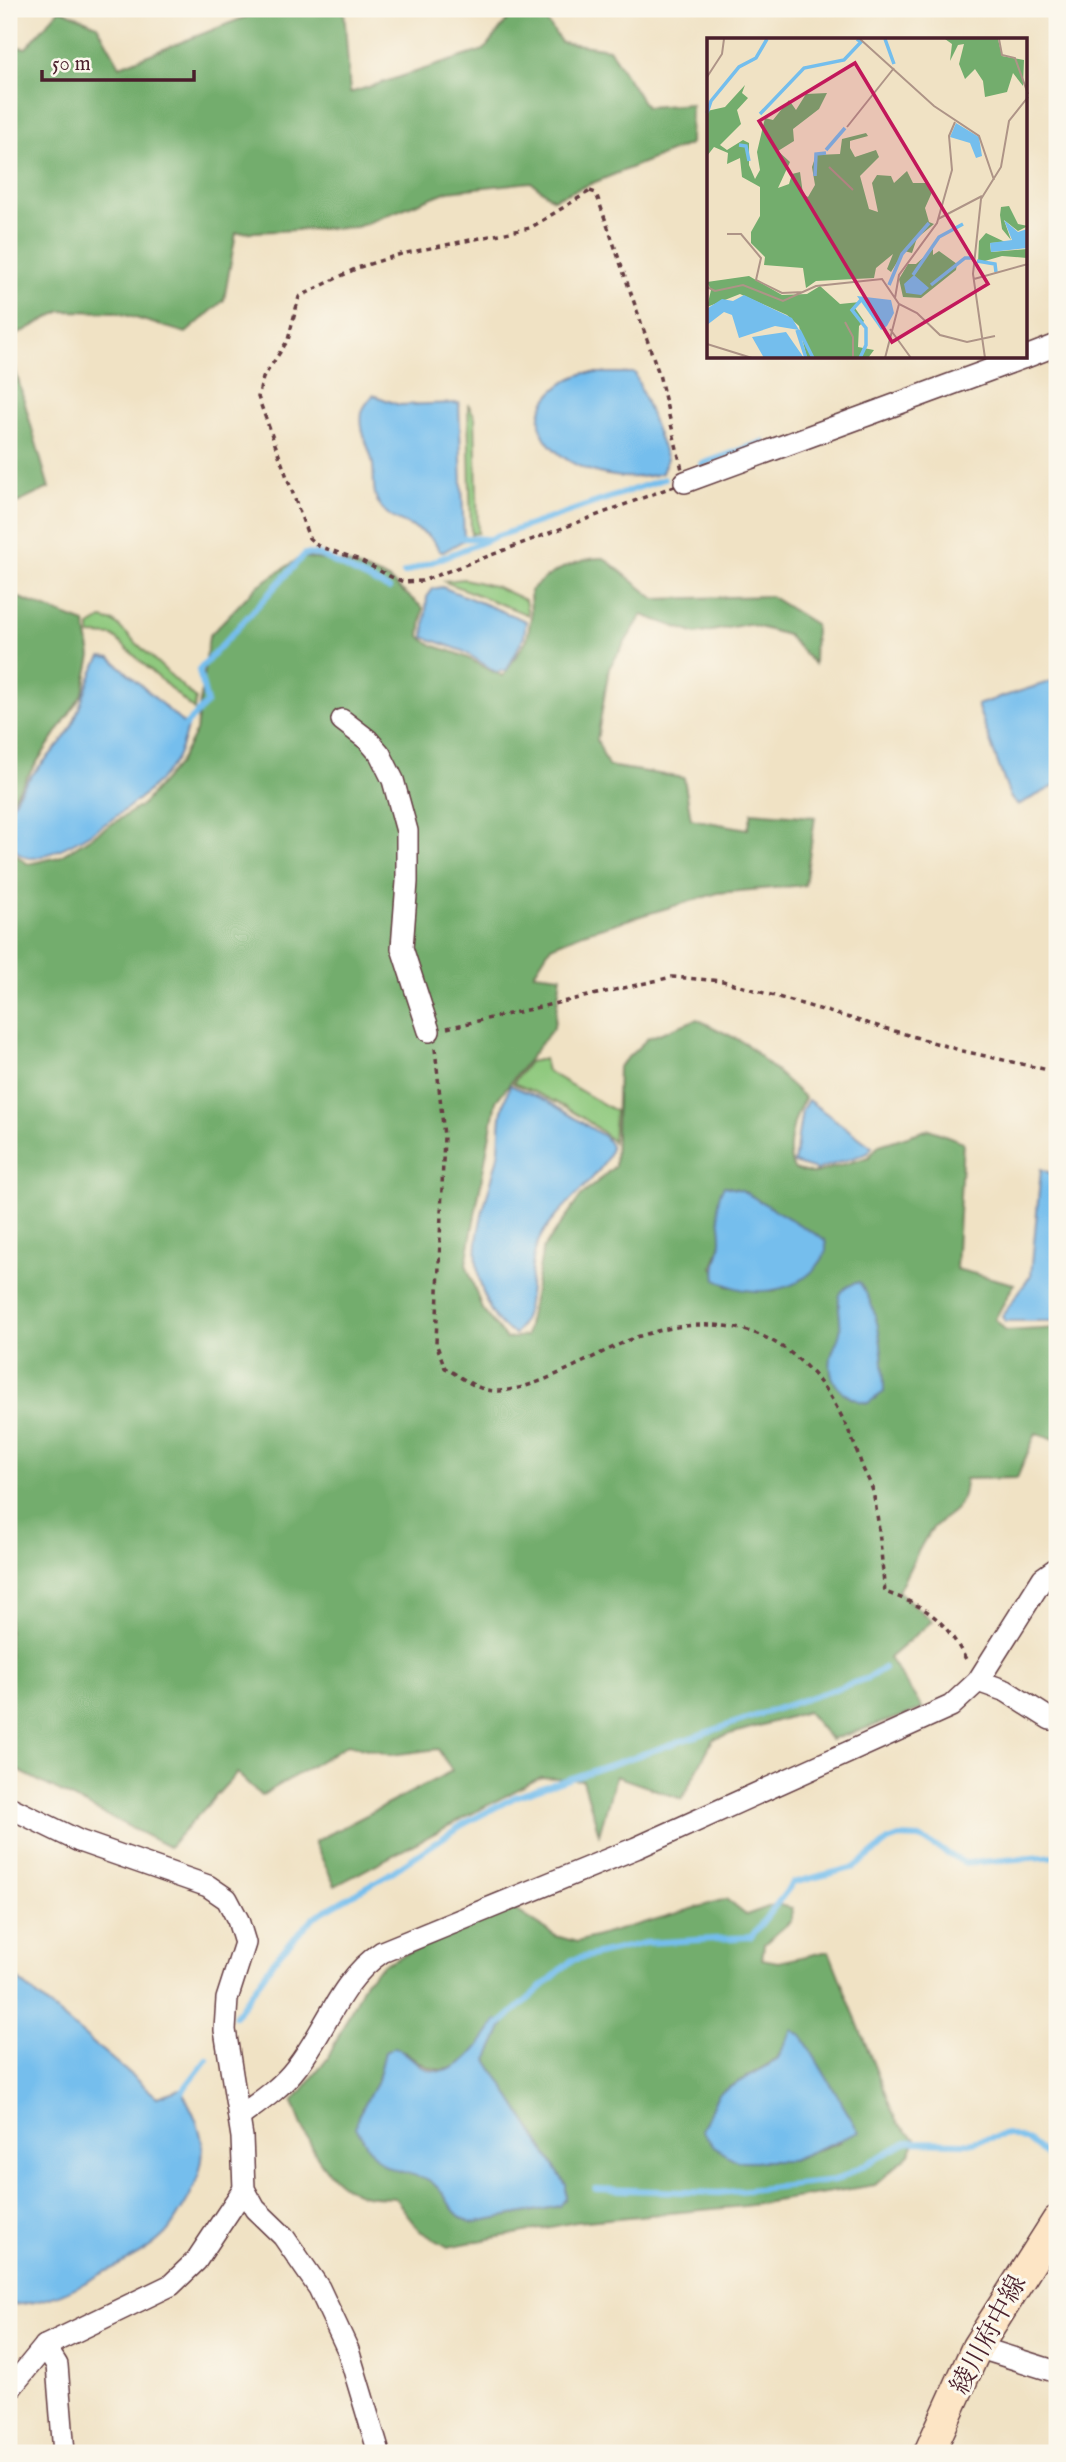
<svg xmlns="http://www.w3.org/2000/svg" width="1066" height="2462" font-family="'IM FELL English','Noto Serif JP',serif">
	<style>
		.green { fill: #8fc97e; stroke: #6c7454; stroke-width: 2 }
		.forest { fill: #73ad6d; stroke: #5e664c; stroke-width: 2; fill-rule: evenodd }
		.water { fill: #74beed; stroke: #5f6e8c; stroke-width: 2 }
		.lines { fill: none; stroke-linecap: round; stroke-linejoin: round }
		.stream { stroke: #74beed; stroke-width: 6 }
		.minor-casing { stroke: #633c42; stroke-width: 24 }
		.secondary-casing { stroke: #633c42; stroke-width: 33 }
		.path { stroke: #633c42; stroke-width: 3.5; stroke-dasharray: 5 5; stroke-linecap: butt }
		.minor { stroke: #fff; stroke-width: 21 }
		.secondary { stroke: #fde5c5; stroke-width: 30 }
		.labels { text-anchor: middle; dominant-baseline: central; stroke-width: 6; stroke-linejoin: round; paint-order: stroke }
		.street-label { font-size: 26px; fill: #4a1f2b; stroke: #fbf7ec }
		.inset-river { fill: none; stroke: #74beed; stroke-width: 3.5 }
		.inset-road { fill: none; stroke: #ae9487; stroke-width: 2 }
		.view { fill: #c2185b; fill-opacity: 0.15; stroke: #c2185b; stroke-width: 3.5 }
		.inset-edge { fill: none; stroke: #4a1f2b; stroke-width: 3.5 }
	</style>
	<rect width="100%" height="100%" fill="#fbf7ec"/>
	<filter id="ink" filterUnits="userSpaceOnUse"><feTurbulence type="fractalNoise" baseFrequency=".0143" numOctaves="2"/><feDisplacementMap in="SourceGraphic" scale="14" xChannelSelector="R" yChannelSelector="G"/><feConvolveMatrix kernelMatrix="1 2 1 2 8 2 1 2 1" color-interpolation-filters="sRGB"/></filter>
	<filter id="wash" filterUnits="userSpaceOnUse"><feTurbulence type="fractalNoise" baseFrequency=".00686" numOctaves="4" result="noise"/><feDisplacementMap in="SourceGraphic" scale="28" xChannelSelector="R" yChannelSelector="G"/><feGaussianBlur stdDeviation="1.57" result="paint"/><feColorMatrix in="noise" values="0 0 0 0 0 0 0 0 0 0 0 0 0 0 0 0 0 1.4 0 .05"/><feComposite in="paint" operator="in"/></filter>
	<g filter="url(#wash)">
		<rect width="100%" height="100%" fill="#f0e2c4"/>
		<g class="green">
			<polygon points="468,404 475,417 478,533 471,534"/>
			<polygon points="464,579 497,587 525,600 528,615 443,581"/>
			<polygon points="102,619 114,622 196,699 194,710 113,636 90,635 90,626"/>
			<path d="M544,1059L547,1071L615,1111L613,1142C586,1115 547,1097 513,1083L529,1062Z"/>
		</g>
		<g class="forest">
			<polygon points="60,9 97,25 120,66 266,9 344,9 350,93 484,50 512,14 544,17 561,42 609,49 646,107 691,104 690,144 553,199 531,182 448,191 357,227 236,233 224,300 186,333 115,312 61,311 9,339 9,46 26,48"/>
			<polygon points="9,348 49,488 9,507"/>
			<path d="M301,557L346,563L388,579L423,608L420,636C431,648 446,648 461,655C476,661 487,670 503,676L527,639L531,617L530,591C547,573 579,557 604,558L655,599L770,596L815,624L814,664L787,635L748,624L696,634L642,615L609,668L597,740L608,766L684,778L691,819L748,829L752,812L815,817L805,885L718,893L583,933L551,946L534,973L561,976L554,1027L496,1101L466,1264L482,1309L506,1339L526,1336L543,1249L581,1196L615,1166L618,1067L648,1038L697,1019L745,1043L805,1098C794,1116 784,1150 794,1169L812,1174L869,1157L879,1145L929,1129L963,1142L956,1269L1014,1284L995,1319L1006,1331L1057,1328V1440L1036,1433L1017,1478L965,1479C964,1519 943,1510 927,1536C916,1553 908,1573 898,1591L932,1621L889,1658L923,1709L831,1740L807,1712L713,1739L682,1799L616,1776L599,1834L583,1780L541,1777L335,1886L314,1842L452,1771L438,1749L391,1755L348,1744L261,1796L237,1773L169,1847L9,1766V850L28,864L59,857L142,805L179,763L196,731L209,636L256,587ZM724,1186L741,1190L825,1240L776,1291L727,1286L713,1267L721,1243Z"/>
			<polygon points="9,594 85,623 91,656 83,693 9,804"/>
			<path d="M726,1899L746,1915L776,1904L792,1908L791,1921L764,1944L762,1959L778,1962L829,1951L896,2121L915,2139L910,2154L875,2185L744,2206L576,2222L448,2247L420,2231L395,2198C385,2197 372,2198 362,2195C322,2182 306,2137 293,2102L328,2058L365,1981L384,1964L511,1907L556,1936L577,1942ZM497,2021L487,2060L566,2185L560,2206L470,2223C446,2209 452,2201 437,2187C424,2175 402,2171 386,2166L358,2116L378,2080L385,2052L405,2051C448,2092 471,2059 497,2021ZM792,2031L840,2142L788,2161L718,2094L777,2059Z"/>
		</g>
		<g class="water">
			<path d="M585,373H635L667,459L662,473C628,483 580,475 554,449C521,417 551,383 585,373Z"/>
			<path d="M373,395L399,405L459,403L464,540L443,552L439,551C429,524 397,528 381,507C370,493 376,475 372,460C368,444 359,430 362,413C363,406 369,401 373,395Z"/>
			<polygon points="442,587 526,621 524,636 507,670 496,672 463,651 424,637 427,597 433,589"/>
			<path d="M101,657L111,658L187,727C184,739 181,752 174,762C151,797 79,846 39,857C11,865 4,827 11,808C22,778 52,758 69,731C82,708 86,679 101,657Z"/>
			<polygon points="1055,680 1057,785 1018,805 1010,797 977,705"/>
			<path d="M510,1085L547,1101L605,1137L611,1146C609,1173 554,1208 539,1240C525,1270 537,1306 515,1334C500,1328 494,1318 487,1303C464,1249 484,1212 497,1160C501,1146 499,1131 501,1117C502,1106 507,1095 510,1085Z"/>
			<polygon points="808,1100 872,1147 868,1153 816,1170 794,1163 802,1110"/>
			<polygon points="1041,1169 1057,1176 1057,1321 1005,1321 1002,1316 1031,1275"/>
			<path d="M724,1186L741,1190L825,1240C828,1252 825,1256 818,1265C795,1294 747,1299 716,1279C713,1264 720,1256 721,1241C722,1221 712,1203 724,1186Z"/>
			<path d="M859,1282C880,1309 884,1358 884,1392L868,1403C845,1400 827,1383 831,1358C832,1349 839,1340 840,1332C843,1310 827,1290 859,1282Z"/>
			<path d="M9,1972L157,2097L180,2089C209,2135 211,2164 181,2211C175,2220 170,2231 162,2237C145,2253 123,2263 103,2273C71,2291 45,2304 9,2305Z"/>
			<path d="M497,2020L504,2024L487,2060L566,2185V2198L560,2206L470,2223C446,2209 452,2201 437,2187C423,2174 402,2174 386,2166C372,2158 364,2140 356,2127L358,2116L378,2080L385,2052L395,2047C406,2051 411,2059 421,2066C455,2087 482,2043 497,2020Z"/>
			<polygon points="792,2030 802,2036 859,2132 788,2161 737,2161 714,2147 702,2130 718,2094 777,2060"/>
		</g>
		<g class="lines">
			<g class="stream">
				<polyline points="702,464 763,442"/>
				<polyline points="457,538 487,539"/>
				<polyline points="404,573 495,537 664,479"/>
				<polyline points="181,730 207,703 199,670 305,554 319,555 389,589"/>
				<polyline points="235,2016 275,1959 314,1917 389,1874 462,1825 515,1797 868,1678 884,1668"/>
				<polyline points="498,2026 572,1960 645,1943 751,1937 793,1883 855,1867 888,1841 899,1837 920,1838 965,1863 1057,1856"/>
				<polyline points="177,2098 207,2059"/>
				<polyline points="596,2189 719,2193 835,2181 907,2142 968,2143 1007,2134 1029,2141 1057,2164"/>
			</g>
		</g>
	</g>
	<g filter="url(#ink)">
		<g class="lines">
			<g class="minor-casing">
				<g id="minor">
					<polyline points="1026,357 1057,345"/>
					<polyline points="685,482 1025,357"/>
					<polyline points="342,720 368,740 380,754 393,780 407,831 407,882 402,948 429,1031"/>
					<polyline points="978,1681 1006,1691 1050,1719 1057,1719"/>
					<polyline points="9,1807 79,1841 208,1886 227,1899 238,1920 245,1943 227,1999 225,2030 242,2137 244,2189 255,2209 283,2236 319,2288 348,2350 379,2453"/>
					<path d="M239,2117C258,2103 281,2088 296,2068C327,2029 339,1981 382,1952L636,1848L951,1706L978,1681L1043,1578L1057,1568"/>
					<polyline points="45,2346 57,2365 64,2453"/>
					<polyline points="977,2347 1057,2372"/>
					<polyline points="9,2390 45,2346 171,2285 196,2261 244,2189"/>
				</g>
			</g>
			<g class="secondary-casing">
				<polyline id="secondary" points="929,2453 977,2347 1057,2221"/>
			</g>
			<g class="path">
				<polygon points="590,191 596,193 659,374 685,482 422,581 404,582 389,576 360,560 318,546 309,538 258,397 263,378 288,340 299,297 357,268 401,254 530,228"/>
				<polyline points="447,1028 672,977 723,981 963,1051 1057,1072"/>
				<path d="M435,1048L444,1136L436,1343L445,1368C458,1375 473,1387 487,1390C528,1398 599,1350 640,1336C755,1299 826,1357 861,1463C864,1473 871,1482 873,1492C880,1524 881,1559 885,1592C930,1608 944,1619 967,1661"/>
			</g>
			<use href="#minor" class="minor"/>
			<use href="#secondary" class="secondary"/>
		</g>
	</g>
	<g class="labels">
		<g class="street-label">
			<text transform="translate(989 2335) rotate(-62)">綾川府中線</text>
		</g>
	</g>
	<g transform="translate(707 38)">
		<rect width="320" height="320" fill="#f0e2c4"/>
		<path d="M238,1H291L295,18L317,22L316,48L306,35L300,54L278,59L276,43L268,31L258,41L252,26L257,6L251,7L243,23L245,6ZM38,47L35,55L41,60L30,72L34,86L13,107L20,112L36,102L42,105V127L48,141L53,132L50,114L58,80L66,82L82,62L89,72L99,56L120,55L112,71L86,91L87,103L71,113L83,124L71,150L82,146L85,136L93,134L96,156L101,159L108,147L105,129L109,117L133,116L135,101L159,95L161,98L143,103V110L148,119L169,112L172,119L153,138L162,171L171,174L165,145L170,137L184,138L187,145L200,133L206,145H220L226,152L218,170L222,184L227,186L210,200L205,215L197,213L184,234L180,231L186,216L169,230L167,240L109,243L99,250L96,230L57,227L58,219L44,205V194L53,178V149L35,139L33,120L20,126L21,115L7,109L0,118V73L18,69ZM302,168L311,186L321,188L311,193L297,182L304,202L295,191L293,177L294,169ZM279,195L298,204L283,205L284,214L320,211V220L295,218L271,225L272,203ZM226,211V217L232,213L250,226L249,232L214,260L196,259L192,241L201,226H209ZM42,238L75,257L100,256L113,248L133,266L153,264L148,270L157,283L152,288L151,309L167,312L161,320H100L92,288L80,277L33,256L0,269L4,252L0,244Z" fill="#73ad6d"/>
		<path d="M249,85L272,99L275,118L269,120L263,105L243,99ZM297,182L311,194L320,191V210L284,214L283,205L305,202ZM207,237L222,250L214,257L199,255L197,246ZM37,257L85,280L92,292L68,288L32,300L25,277L17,274L0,287L1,270L15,261L26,263ZM150,258L184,262L187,275L180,288L174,292ZM79,294L97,320H57L45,299Z" fill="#74beed"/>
		<path class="inset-river" d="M178,1L187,26M0,75L4,63L32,29L49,20L60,1M53,76L97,30L137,22L154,4L150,1M32,107L39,108L42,123M119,112L138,90M108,138L109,116L119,115M270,223L288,226L289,234M206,237L232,199L256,186M182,247L195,216L222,185M224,247L258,220H265M90,292L99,320M92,292L106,320M153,320L159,307V290L145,272L154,262"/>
		<path class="inset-road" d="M153,1L227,68L272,98L287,142M292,1L295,17L308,20L321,56M0,39L15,16L17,1M140,89L187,30M122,129L146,152M231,181L275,158M20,196H34L54,220L49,242L75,255L96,254M267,241L321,226M0,249L8,253L36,247L76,263L109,248L175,241L192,266L210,275L233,297L260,304L288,298M188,260L192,237L230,185L245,132L242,98L248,84M138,284L146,299V320M183,291L204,320M0,306L45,320M178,320L192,266M278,320L266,236L274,161L294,129L302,83L321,59"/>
		<path class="view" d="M148,25L281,246L185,304L52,83Z"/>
		<rect width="320" height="320" class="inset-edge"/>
	</g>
	<rect width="1066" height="2462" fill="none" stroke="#fbf7ec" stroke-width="35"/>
	<path d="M42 70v10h152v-10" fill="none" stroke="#4a1f2b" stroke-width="3.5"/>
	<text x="52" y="70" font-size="21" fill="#4a1f2b" stroke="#fbf7ec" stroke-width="5" paint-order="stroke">50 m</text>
</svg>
